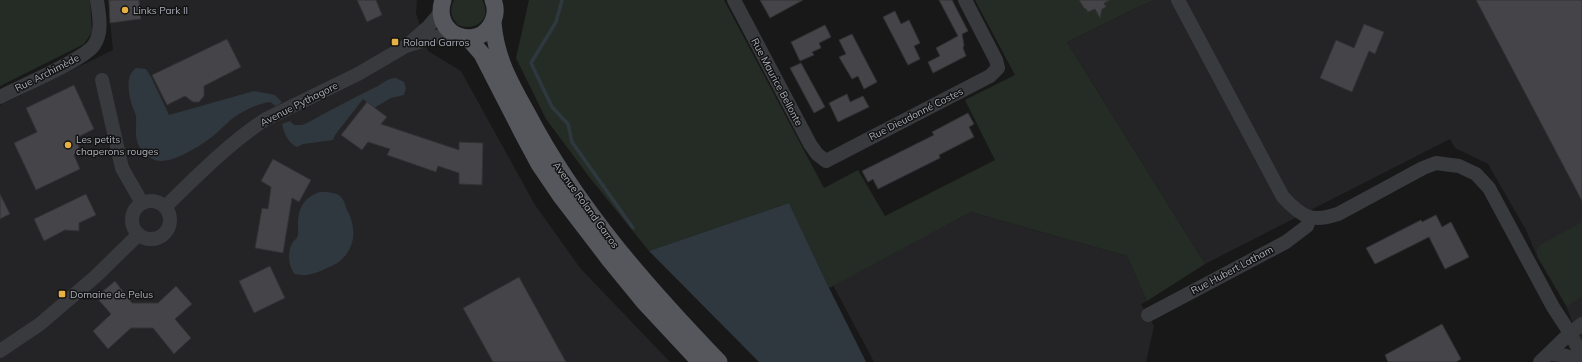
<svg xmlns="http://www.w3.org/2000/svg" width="1582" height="362" font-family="Mulish,sans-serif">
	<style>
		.built { fill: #242426 }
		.green { fill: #242c25 }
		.water { fill: #30383f }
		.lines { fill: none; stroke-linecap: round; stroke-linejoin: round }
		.stream { stroke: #30383f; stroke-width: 3.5 }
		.building { fill: #454549; stroke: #323235 }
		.minor { stroke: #393a3e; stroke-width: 14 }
		.major { stroke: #55575d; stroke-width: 17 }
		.poi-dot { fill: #e6b142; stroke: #131314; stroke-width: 1.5 }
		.labels { text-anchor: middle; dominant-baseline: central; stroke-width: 3; stroke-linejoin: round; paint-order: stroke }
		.poi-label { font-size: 10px; fill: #abafb8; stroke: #131314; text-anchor: start }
		.street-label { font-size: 10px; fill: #abafb8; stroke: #131314 }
	</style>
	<rect width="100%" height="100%" fill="#181819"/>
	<g class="built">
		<polygon points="108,0 417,0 416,13 428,51 461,71 535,205 581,269 670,362 0,362 0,105 113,50"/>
		<polygon points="1153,0 1582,0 1582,347 1566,306 1537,256 1526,230 1488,164 1455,148 1450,139 1205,264 1067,42"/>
		<polygon points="971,212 1127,256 1147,301 1141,304 1154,326 1146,362 874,362 833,285"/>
	</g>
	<g class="green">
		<polygon points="0,0 90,0 92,32 84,44 0,86"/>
		<path d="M454,0H482C493,18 476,32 458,25C451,18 449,10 454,0Z"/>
		<polygon points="529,0 724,0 824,188 858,170 885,216 995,160 965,100 1015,75 975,0 1153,0 1067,42 1205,264 1147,301 1127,256 971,212 829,288 789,203 649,251 590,178 546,119 516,58"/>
		<polygon points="1582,222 1582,296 1568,306 1566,305 1537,256 1537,249 1540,245"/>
	</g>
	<g class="water">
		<path d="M136,68L146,69L151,77L169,115L254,91L275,95L282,102L276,106L270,102C258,104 246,109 236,116C227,122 221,130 213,136C202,145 174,162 161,161C152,161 143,154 139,146C134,137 137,126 136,116C135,111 132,107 131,102C128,90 126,75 136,68Z"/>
		<path d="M396,78L404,82L406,88L404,95L391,98L374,108L363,99L335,135L333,140L303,144L297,147C288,143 284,133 282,124L290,121L294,125H302L307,123C329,111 351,99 374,88C381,85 387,78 396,78Z"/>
		<path d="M320,192C326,192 336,192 341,197C344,200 345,204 346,208C347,211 349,213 350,216C355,230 355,244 345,256C340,262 334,265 327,268C317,273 306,277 295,274C288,267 287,250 293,242C295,239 296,240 297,237C299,234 298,229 298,225C298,208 304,197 320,192Z"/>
		<polygon points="789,203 829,288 866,362 759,362 649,251"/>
	</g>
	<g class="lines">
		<polyline class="stream" points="562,0 556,22 531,63 552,107 568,124 572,142 633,228"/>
	</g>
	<g class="building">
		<polygon points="109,0 139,0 141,19 110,23"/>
		<polygon points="357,0 376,0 382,15 367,22"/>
		<polygon points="760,0 803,0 770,18"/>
		<polygon points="939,0 952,0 968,31 962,34 964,45 963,48 966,56 933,73 928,62 940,56 936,48 958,36"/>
		<polygon points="1079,0 1110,0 1104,3 1106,7 1102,9 1100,18 1095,9 1088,12 1086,9 1084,8"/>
		<polygon points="1476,0 1582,0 1582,201"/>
		<polygon points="895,11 901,24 909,20 920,43 914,46 920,59 908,65 883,17"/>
		<polygon points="1364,24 1384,32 1375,54 1369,51 1352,92 1320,78 1336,40 1354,48"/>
		<polygon points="825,25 831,37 819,43 821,48 812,52 814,55 800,61 791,42"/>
		<polygon points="852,34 877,82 864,89 858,76 852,79 839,57 846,54 839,40"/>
		<polygon points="227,39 241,67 204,86 204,96 199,102 193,102 185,96 167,105 152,75"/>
		<polygon points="801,63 825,107 814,113 790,68"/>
		<polygon points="74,85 94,129 78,137 79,148 74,155 80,169 36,190 14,143 37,132 26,108"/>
		<polygon points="847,94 850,102 863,96 869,107 838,122 829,103"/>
		<polygon points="367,102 387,117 381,124 459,150 459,142 483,143 482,185 459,184 459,173 438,166 436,172 387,155 390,149 368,142 362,150 341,135"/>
		<polygon points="968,113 974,124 969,127 974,137 939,155 940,158 878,189 873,179 868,182 862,171 934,135 932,132"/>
		<polygon points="273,159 311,180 299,202 292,198 283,253 255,248 262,208 268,209 271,187 261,181"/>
		<polygon points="0,194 10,214 0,219"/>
		<polygon points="86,194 96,215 79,223 79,231 65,230 44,241 34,219"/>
		<polygon points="1436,215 1442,227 1451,222 1469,257 1445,269 1429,237 1375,264 1366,248 1421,220 1422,222"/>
		<polygon points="270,266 285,298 254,313 239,281"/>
		<polygon points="519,277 566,362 493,362 463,308"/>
		<polygon points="115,281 132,303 158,303 176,286 192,304 175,319 191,338 174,354 153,328 131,328 108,349 93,331 111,314 96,297"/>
		<polygon points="1442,324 1461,359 1456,362 1388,362 1385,355"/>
	</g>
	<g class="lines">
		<g class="minor">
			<polyline points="734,0 810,144 817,154 826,161 990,76 998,68 996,60 965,0"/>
			<path d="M1178,0L1283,197C1302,217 1311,223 1338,214L1423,168L1436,163L1459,166L1476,174L1489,188L1553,307L1570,333L1582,356"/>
			<polyline points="411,42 428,27 441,12"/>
			<polyline points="102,80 122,168 142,203"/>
			<path d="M0,97C19,87 84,60 94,45C103,32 99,15 97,0"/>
			<circle cx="151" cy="220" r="19"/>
			<path d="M165,207C197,176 229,143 266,119L358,74L406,46L434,37L455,34"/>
			<polyline points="1148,315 1286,242 1307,226 1310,218"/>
			<polyline points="0,351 40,324 95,277 138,235"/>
			<path d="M1550,354C1560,355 1569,354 1576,362"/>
			<polyline points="1540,362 1570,333 1582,324"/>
		</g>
		<g class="major">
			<path d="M443,0C431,36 480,53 493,21C496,14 496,7 493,0"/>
			<path d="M493,23C496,58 510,83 527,113C576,207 646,286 719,362"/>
			<polyline points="468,38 482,54 523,134 539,164 560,195 609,259 645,303 700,362"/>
		</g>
	</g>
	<g class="poi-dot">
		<circle cx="125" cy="10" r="4"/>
		<rect x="391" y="38" width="8" height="8" rx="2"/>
		<circle cx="68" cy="145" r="4"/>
		<rect x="58" y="290" width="8" height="8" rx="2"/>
	</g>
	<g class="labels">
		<g class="poi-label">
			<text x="133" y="10">Links Park II</text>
			<text x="403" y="42">Roland Garros</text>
			<text x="76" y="139">Les petits<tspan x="76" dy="12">chaperons rouges</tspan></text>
			<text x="70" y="294">Domaine de Pelus</text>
		</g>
		<g class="street-label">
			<text transform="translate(47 73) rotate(-27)">Rue Archimède</text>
			<text transform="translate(777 82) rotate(62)">Rue Maurice Bellonte</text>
			<text transform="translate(299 104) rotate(-27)">Avenue Pythagore</text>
			<text transform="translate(916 114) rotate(-27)">Rue Dieudonné Costes</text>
			<text transform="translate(586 205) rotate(54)">Avenue Roland Garros</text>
			<text transform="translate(1232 270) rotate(-28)">Rue Hubert Latham</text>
		</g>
	</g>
</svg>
